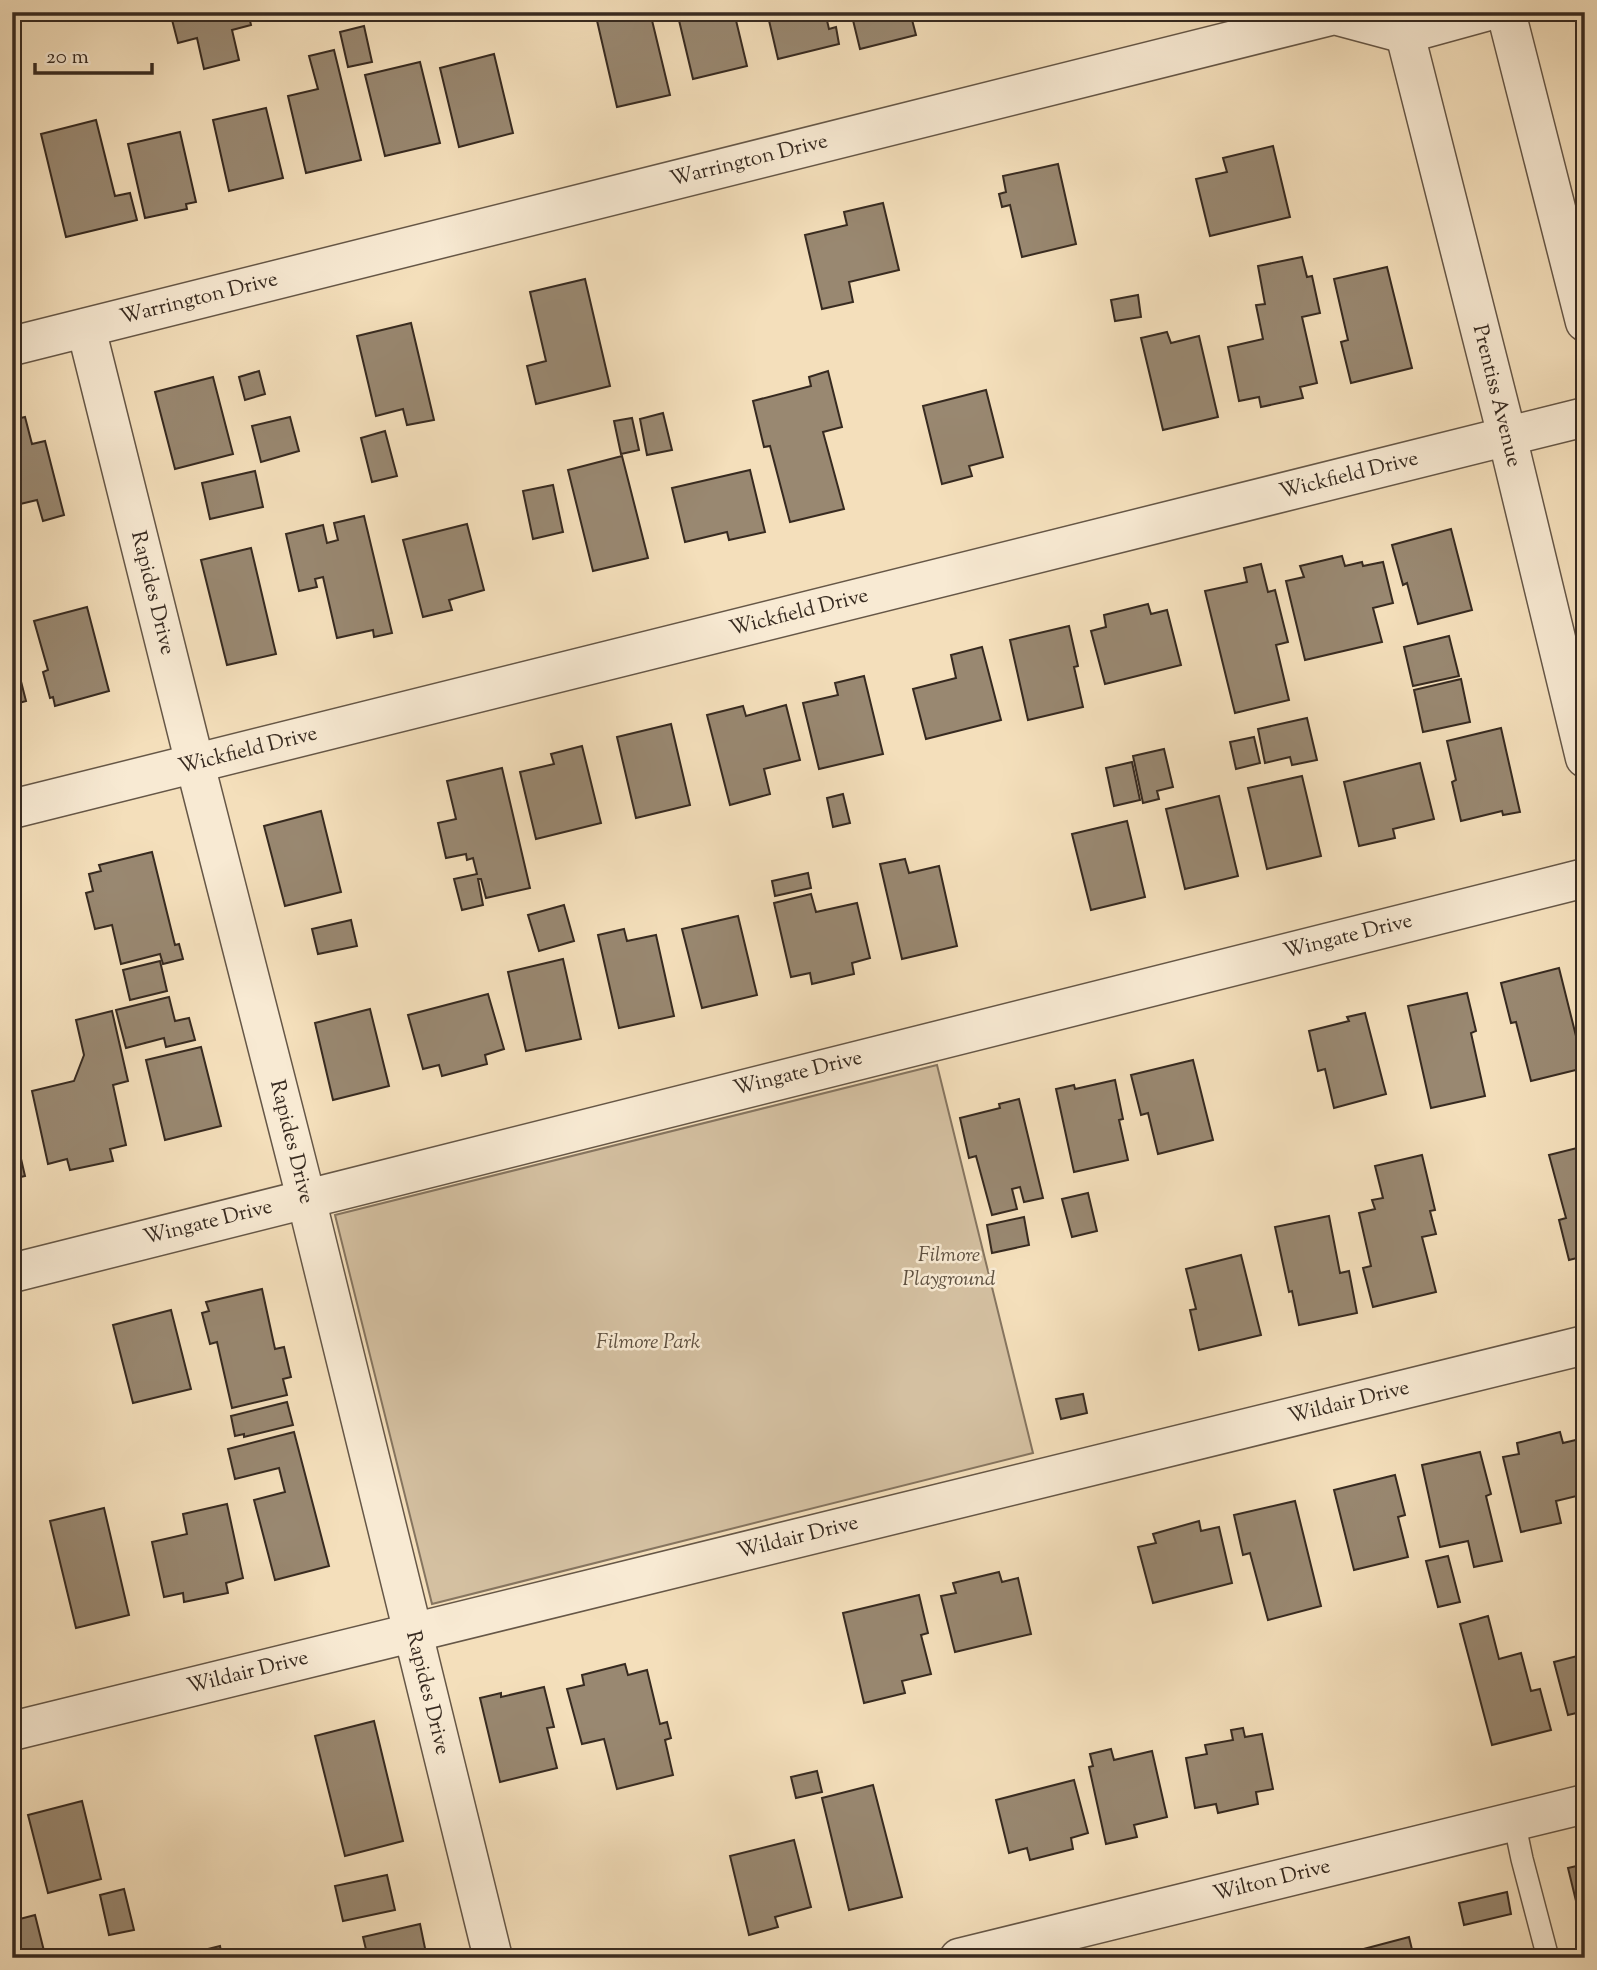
<svg xmlns="http://www.w3.org/2000/svg" width="1597" height="1970" font-family="'Sorts Mill Goudy',serif">
	<style>
		.green { fill: #d4c0a1; stroke: #867560; stroke-width: 2 }
		.building { fill: #998871; stroke: #372a20; stroke-width: 2 }
		.lines { fill: none; stroke-linecap: round; stroke-linejoin: round }
		.lane-casing { stroke: #665747; stroke-width: 24 }
		.street-casing { stroke: #665747; stroke-width: 41 }
		.lane { stroke: #f8ead3; stroke-width: 21 }
		.street { stroke: #f8ead3; stroke-width: 38 }
		.labels { text-anchor: middle; dominant-baseline: central; stroke-width: 5; stroke-linejoin: round; paint-order: stroke }
		.street-label { font-size: 21px; fill: #372a20; stroke: #f8ead3 }
		.park-label { font-size: 21px; font-style: italic; fill: #5e5040; stroke: #f8ead3 }
	</style>
	<rect width="100%" height="100%" fill="#f4dfbb"/>
	<filter id="stains"><feTurbulence type="fractalNoise" baseFrequency=".00286" numOctaves="4"/><feColorMatrix values="0 0 0 0 .2 0 0 0 0 .09 0 0 0 0 .02 0 0 0 .5 -.17"/></filter>
	<radialGradient id="worn" r=".72"><stop offset=".6" stop-color="#630" stop-opacity="0"/><stop offset="1" stop-color="#630" stop-opacity=".3"/></radialGradient>
	<polygon class="green" points="937,1065 1033,1453 432,1604 335,1215"/>
	<g class="building">
		<polygon points="170,12 248,12 251,25 232,30 239,60 204,69 197,38 178,43"/>
		<polygon points="595,12 650,12 670,95 617,107"/>
		<polygon points="677,12 734,12 747,66 693,79"/>
		<polygon points="767,12 825,12 829,29 836,27 839,44 778,59"/>
		<polygon points="851,12 910,12 916,35 860,49"/>
		<polygon points="364,26 372,62 348,67 340,32"/>
		<polygon points="334,50 361,160 306,173 288,96 318,89 309,56"/>
		<polygon points="494,54 513,133 459,147 440,68"/>
		<polygon points="420,62 440,143 385,156 365,75"/>
		<polygon points="266,108 283,178 229,191 213,120"/>
		<polygon points="96,120 115,196 130,193 137,220 66,237 41,134"/>
		<polygon points="180,132 196,202 186,204 187,209 145,218 128,144"/>
		<polygon points="1273,146 1290,217 1210,236 1196,179 1227,172 1223,158"/>
		<polygon points="1058,164 1076,244 1022,257 1010,205 1002,207 999,194 1006,192 1003,176"/>
		<polygon points="883,203 899,270 849,282 853,302 822,309 805,235 847,225 844,212"/>
		<polygon points="1302,257 1307,277 1312,276 1320,313 1302,317 1317,383 1300,387 1303,398 1261,407 1259,397 1239,401 1228,347 1263,339 1256,305 1265,304 1258,266"/>
		<polygon points="1387,267 1412,368 1351,383 1341,342 1348,340 1334,279"/>
		<polygon points="585,279 610,386 536,404 527,366 546,361 530,292"/>
		<polygon points="1138,295 1141,317 1115,321 1111,300"/>
		<polygon points="411,323 434,420 407,425 403,409 376,416 357,336"/>
		<polygon points="1167,332 1171,343 1199,336 1218,417 1163,430 1141,338"/>
		<polygon points="259,371 265,394 245,400 239,377"/>
		<polygon points="828,371 842,427 823,432 844,509 790,522 770,446 764,447 753,401 811,386 809,377"/>
		<polygon points="213,377 233,454 175,469 155,392"/>
		<polygon points="986,390 1003,457 969,466 972,476 942,484 923,406"/>
		<polygon points="663,413 672,450 647,455 640,419"/>
		<polygon points="25,417 32,444 45,441 64,515 43,521 37,500 12,506 12,420"/>
		<polygon points="290,417 299,451 261,462 252,426"/>
		<polygon points="632,418 639,450 621,454 614,421"/>
		<polygon points="385,431 397,476 372,482 361,438"/>
		<polygon points="622,456 648,558 593,571 568,470"/>
		<polygon points="750,470 765,532 729,540 727,532 685,542 672,488"/>
		<polygon points="255,471 263,507 210,519 202,483"/>
		<polygon points="553,485 563,532 533,539 523,491"/>
		<polygon points="364,516 392,633 374,637 373,630 337,638 323,577 315,579 317,587 299,591 286,534 323,525 327,543 338,540 334,523"/>
		<polygon points="467,524 484,590 449,600 452,610 423,617 403,540"/>
		<polygon points="1451,529 1472,610 1418,624 1407,583 1403,585 1392,545"/>
		<polygon points="251,548 276,654 227,665 201,560"/>
		<polygon points="1342,556 1345,566 1362,562 1363,566 1383,562 1393,603 1373,608 1382,642 1305,660 1286,581 1304,577 1300,566"/>
		<polygon points="1261,564 1268,592 1275,590 1288,642 1276,645 1289,700 1235,713 1205,591 1247,582 1244,568"/>
		<polygon points="1148,604 1151,614 1167,610 1181,665 1105,684 1091,631 1106,627 1104,615"/>
		<polygon points="87,607 109,691 55,706 53,697 50,698 43,672 48,670 34,621"/>
		<polygon points="1069,626 1078,666 1074,667 1083,707 1028,720 1010,640"/>
		<polygon points="1449,636 1459,676 1413,686 1404,647"/>
		<polygon points="12,646 26,701 12,705"/>
		<polygon points="982,647 1001,720 926,739 913,689 956,678 951,655"/>
		<polygon points="864,676 883,754 819,769 803,703 838,695 835,683"/>
		<polygon points="1461,679 1470,722 1423,732 1414,690"/>
		<polygon points="786,705 800,760 764,769 770,794 730,805 707,715 743,706 746,716"/>
		<polygon points="1307,718 1317,760 1292,765 1290,757 1265,763 1258,729"/>
		<polygon points="671,724 690,805 636,818 617,737"/>
		<polygon points="1501,728 1520,812 1503,815 1502,811 1461,821 1452,782 1456,780 1447,741"/>
		<polygon points="1254,737 1260,763 1236,769 1230,742"/>
		<polygon points="582,746 601,823 536,839 520,772 554,764 551,754"/>
		<polygon points="1164,749 1173,787 1157,791 1159,799 1143,803 1133,756"/>
		<polygon points="1132,762 1140,800 1114,806 1106,768"/>
		<polygon points="1420,763 1434,819 1393,829 1395,838 1359,846 1344,782"/>
		<polygon points="502,768 530,888 486,898 481,879 478,879 483,905 462,910 454,879 477,874 473,858 467,860 466,854 446,858 438,823 456,819 447,781"/>
		<polygon points="1302,776 1321,856 1267,869 1248,788"/>
		<polygon points="843,794 850,823 833,827 827,798"/>
		<polygon points="1219,796 1238,876 1185,889 1166,809"/>
		<polygon points="321,811 341,892 285,906 264,826"/>
		<polygon points="1127,821 1145,897 1091,910 1072,834"/>
		<polygon points="152,852 175,945 179,944 183,959 163,964 160,954 121,964 112,925 95,929 86,893 93,891 89,874 101,871 99,865"/>
		<polygon points="905,859 909,873 939,866 957,946 902,959 880,864"/>
		<polygon points="808,873 811,888 775,896 772,881"/>
		<polygon points="811,894 816,912 857,903 870,958 852,963 854,974 812,984 810,973 791,977 774,903"/>
		<polygon points="564,905 574,941 539,951 528,915"/>
		<polygon points="738,916 757,995 702,1008 682,929"/>
		<polygon points="351,920 357,946 318,954 312,929"/>
		<polygon points="624,929 627,941 656,935 674,1016 619,1028 598,935"/>
		<polygon points="563,959 581,1039 526,1051 508,972"/>
		<polygon points="160,961 167,991 130,1000 123,970"/>
		<polygon points="1559,968 1584,1068 1531,1081 1516,1022 1511,1023 1501,983"/>
		<polygon points="1467,993 1476,1031 1471,1033 1485,1096 1431,1108 1408,1006"/>
		<polygon points="488,994 504,1049 485,1055 487,1064 442,1076 439,1065 423,1069 408,1015"/>
		<polygon points="169,997 175,1021 189,1018 195,1040 166,1047 164,1038 126,1048 116,1010"/>
		<polygon points="370,1009 389,1086 333,1100 315,1023"/>
		<polygon points="112,1011 128,1081 113,1085 126,1145 110,1149 113,1161 70,1170 67,1159 48,1164 32,1091 74,1081 84,1055 76,1020"/>
		<polygon points="1365,1013 1386,1094 1334,1108 1325,1069 1318,1071 1309,1031 1349,1021 1347,1017"/>
		<polygon points="201,1047 221,1126 165,1140 146,1060"/>
		<polygon points="1193,1060 1213,1140 1158,1154 1148,1113 1141,1115 1131,1075"/>
		<polygon points="1115,1080 1123,1119 1119,1120 1128,1160 1074,1172 1056,1089 1074,1085 1075,1089"/>
		<polygon points="1019,1099 1043,1198 1024,1202 1020,1187 1012,1189 1017,1209 992,1215 976,1156 969,1158 960,1118 1000,1108 999,1104"/>
		<polygon points="12,1120 25,1176 12,1179"/>
		<polygon points="1585,1146 1585,1256 1569,1260 1559,1220 1566,1218 1549,1155"/>
		<polygon points="1422,1155 1435,1210 1430,1211 1436,1234 1422,1237 1436,1292 1373,1307 1363,1268 1371,1266 1359,1213 1375,1209 1372,1200 1383,1198 1375,1166"/>
		<polygon points="1088,1193 1097,1231 1072,1237 1062,1199"/>
		<polygon points="1329,1216 1340,1273 1349,1271 1357,1313 1299,1325 1292,1291 1289,1292 1275,1227"/>
		<polygon points="1024,1217 1029,1245 992,1253 987,1225"/>
		<polygon points="1241,1255 1261,1335 1199,1350 1190,1310 1196,1309 1186,1269"/>
		<polygon points="262,1289 275,1349 284,1347 291,1377 283,1379 287,1395 232,1408 217,1342 210,1344 202,1313 209,1311 206,1302"/>
		<polygon points="171,1310 191,1389 133,1403 113,1325"/>
		<polygon points="1083,1394 1087,1413 1061,1419 1056,1399"/>
		<polygon points="287,1402 293,1425 244,1437 244,1434 235,1436 231,1416"/>
		<polygon points="294,1432 329,1566 275,1580 254,1500 285,1492 279,1468 235,1479 228,1449"/>
		<polygon points="1560,1432 1563,1443 1580,1439 1585,1459 1585,1494 1556,1501 1561,1523 1521,1532 1503,1457 1519,1454 1517,1443"/>
		<polygon points="1480,1452 1491,1494 1486,1496 1502,1561 1474,1567 1468,1541 1440,1547 1422,1465"/>
		<polygon points="1395,1475 1405,1515 1398,1517 1408,1557 1354,1570 1334,1490"/>
		<polygon points="1295,1501 1321,1606 1268,1620 1250,1553 1243,1555 1234,1515"/>
		<polygon points="227,1504 243,1578 226,1583 228,1593 184,1602 183,1593 164,1597 152,1542 187,1534 183,1514"/>
		<polygon points="104,1508 129,1615 76,1628 50,1521"/>
		<polygon points="1199,1521 1201,1531 1219,1527 1232,1583 1153,1603 1138,1547 1156,1543 1153,1534"/>
		<polygon points="1448,1556 1460,1602 1438,1607 1426,1561"/>
		<polygon points="999,1572 1002,1582 1018,1578 1031,1634 955,1652 941,1596 956,1593 953,1583"/>
		<polygon points="919,1595 928,1633 921,1635 931,1674 902,1681 905,1693 864,1703 843,1613"/>
		<polygon points="1488,1616 1499,1659 1521,1653 1531,1691 1540,1689 1551,1730 1492,1745 1460,1624"/>
		<polygon points="1585,1654 1585,1711 1568,1715 1554,1662"/>
		<polygon points="625,1664 628,1675 647,1670 660,1724 667,1722 671,1738 665,1740 673,1775 617,1789 604,1739 582,1744 567,1689 584,1685 582,1675"/>
		<polygon points="544,1687 554,1727 547,1728 557,1768 500,1782 480,1698 501,1693 501,1697"/>
		<polygon points="374,1721 403,1841 345,1856 315,1736"/>
		<polygon points="1243,1728 1245,1737 1262,1734 1273,1789 1256,1792 1258,1804 1218,1813 1216,1804 1195,1808 1186,1758 1207,1754 1205,1745 1233,1740 1231,1730"/>
		<polygon points="1111,1749 1114,1760 1152,1751 1167,1817 1134,1825 1137,1837 1106,1844 1089,1767 1093,1766 1090,1754"/>
		<polygon points="817,1771 822,1792 796,1798 791,1777"/>
		<polygon points="1074,1780 1088,1833 1071,1838 1073,1849 1030,1860 1027,1848 1009,1853 996,1800"/>
		<polygon points="873,1785 902,1897 849,1910 822,1798"/>
		<polygon points="82,1801 101,1879 48,1893 28,1815"/>
		<polygon points="794,1840 811,1907 775,1917 778,1927 749,1935 730,1856"/>
		<polygon points="1585,1864 1585,1938 1568,1868"/>
		<polygon points="387,1875 395,1910 343,1921 335,1886"/>
		<polygon points="124,1889 134,1930 109,1935 100,1895"/>
		<polygon points="1507,1892 1511,1914 1464,1925 1459,1903"/>
		<polygon points="35,1915 44,1951 12,1958 12,1921"/>
		<polygon points="420,1924 427,1958 368,1958 363,1937"/>
		<polygon points="1409,1937 1414,1958 1358,1958 1356,1951"/>
		<polygon points="220,1946 222,1958 172,1958"/>
	</g>
	<g class="lines">
		<g class="lane-casing">
			<polyline id="lane" points="1514,1821 1522,1859 1548,1958"/>
		</g>
		<g class="street-casing">
			<g id="street">
				<polyline points="1506,12 1585,322"/>
				<polyline points="1405,34 1507,436 1585,758"/>
				<polyline points="86,328 195,764 306,1198 493,1958"/>
				<polyline points="12,346 1334,15 1405,34 1485,12"/>
				<polyline points="12,809 1585,417"/>
				<polyline points="12,1273 1585,878"/>
				<polyline points="12,1731 1585,1345"/>
				<polyline points="959,1958 1585,1804"/>
			</g>
		</g>
		<use href="#lane" class="lane"/>
		<use href="#street" class="street"/>
	</g>
	<g class="labels">
		<g class="street-label">
			<text transform="translate(749 161) rotate(-14)">Warrington Drive</text>
			<text transform="translate(199 299) rotate(-14)">Warrington Drive</text>
			<text transform="translate(1496 396) rotate(76)">Prentiss Avenue</text>
			<text transform="translate(1349 476) rotate(-14)">Wickfield Drive</text>
			<text transform="translate(152 593) rotate(76)">Rapides Drive</text>
			<text transform="translate(799 613) rotate(-14)">Wickfield Drive</text>
			<text transform="translate(248 751) rotate(-14)">Wickfield Drive</text>
			<text transform="translate(1348 937) rotate(-14)">Wingate Drive</text>
			<text transform="translate(798 1074) rotate(-14)">Wingate Drive</text>
			<text transform="translate(291 1142) rotate(76)">Rapides Drive</text>
			<text transform="translate(208 1223) rotate(-14)">Wingate Drive</text>
			<text transform="translate(1349 1403) rotate(-14)">Wildair Drive</text>
			<text transform="translate(798 1538) rotate(-14)">Wildair Drive</text>
			<text transform="translate(248 1673) rotate(-14)">Wildair Drive</text>
			<text transform="translate(427 1693) rotate(76)">Rapides Drive</text>
			<text transform="translate(1272 1881) rotate(-14)">Wilton Drive</text>
		</g>
		<g class="park-label">
			<text x="949" y="1256">Filmore<tspan x="949" dy="24">Playground</tspan></text>
			<text x="648" y="1343">Filmore Park</text>
		</g>
	</g>
	<rect width="1597" height="1970" fill="none" stroke="#f4dfbb" stroke-width="42"/>
	<rect x="14" y="14" width="1569" height="1942" fill="none" stroke="#372a20" stroke-width="3.5"/>
	<rect x="21" y="21" width="1555" height="1928" fill="none" stroke="#372a20" stroke-width="2"/>
	<path d="M35 63v10h117v-10" fill="none" stroke="#372a20" stroke-width="3.5"/>
	<text x="46" y="63" font-size="21" fill="#372a20" stroke="#f8ead3" stroke-width="5" paint-order="stroke">20 m</text>
	<rect width="100%" height="100%" filter="url(#stains)"/>
	<rect width="100%" height="100%" fill="url(#worn)"/>
</svg>
